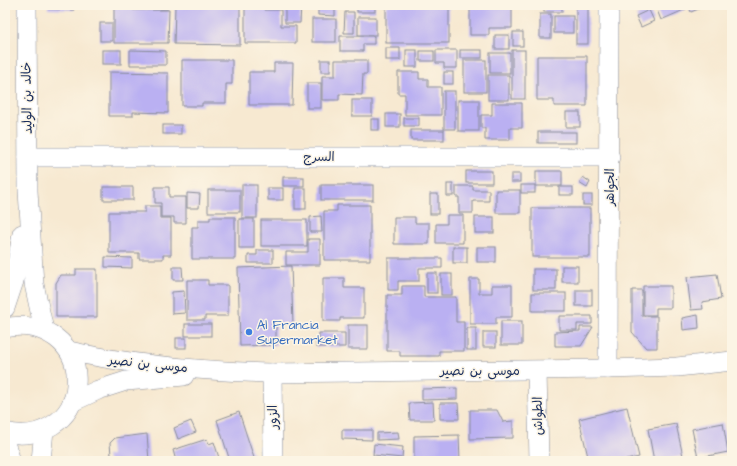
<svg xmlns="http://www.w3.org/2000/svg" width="737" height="466" font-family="'Architects Daughter','Playpen Sans Arabic',sans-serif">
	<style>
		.building { fill: #bab0f2 }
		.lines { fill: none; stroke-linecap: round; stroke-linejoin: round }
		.street-casing { stroke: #898c98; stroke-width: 20 }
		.street { stroke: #fff; stroke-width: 19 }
		.shop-dot { fill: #3f7fe0; stroke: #fcf5e5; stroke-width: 1.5 }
		.labels { text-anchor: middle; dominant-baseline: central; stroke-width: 3; stroke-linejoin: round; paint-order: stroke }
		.street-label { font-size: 13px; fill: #1b2f5e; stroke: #fcf5e5 }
		.shop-label { font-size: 13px; fill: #366cbe; stroke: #fcf5e5; text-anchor: start }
	</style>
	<rect width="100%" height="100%" fill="#fcf5e5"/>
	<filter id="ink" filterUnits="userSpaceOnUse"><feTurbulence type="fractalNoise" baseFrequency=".025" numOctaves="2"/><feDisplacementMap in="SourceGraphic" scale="8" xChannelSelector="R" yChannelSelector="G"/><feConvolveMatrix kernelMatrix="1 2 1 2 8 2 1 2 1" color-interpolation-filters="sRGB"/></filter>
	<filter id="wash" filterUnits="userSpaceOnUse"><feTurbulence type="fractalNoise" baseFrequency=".012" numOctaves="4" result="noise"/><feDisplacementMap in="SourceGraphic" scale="16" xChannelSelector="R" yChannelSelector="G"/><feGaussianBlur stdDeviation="0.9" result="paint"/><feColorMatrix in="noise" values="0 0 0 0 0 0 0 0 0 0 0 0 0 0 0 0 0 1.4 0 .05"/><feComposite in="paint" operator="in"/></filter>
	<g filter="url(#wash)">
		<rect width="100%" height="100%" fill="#f7e9d1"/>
		<g id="blocks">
			<g class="building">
				<polygon points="48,5 74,5 74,10 48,9"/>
				<polygon points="114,5 133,5 133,10 169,10 168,43 114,43"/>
				<rect x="150" y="5" width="17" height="4"/>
				<polygon points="175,5 240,5 240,45 174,44"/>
				<polygon points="285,5 301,5 300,23 285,23"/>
				<polygon points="318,5 335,5 335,16 318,15"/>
				<rect x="357" y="5" width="18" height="7"/>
				<rect x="386" y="5" width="63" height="38"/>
				<polygon points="470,5 512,5 512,28 489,28 489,35 470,35"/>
				<rect x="544" y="5" width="18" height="7"/>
				<rect x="576" y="5" width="12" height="39"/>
				<polygon points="655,5 684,5 686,9 661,20"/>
				<polygon points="688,5 708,5 691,12"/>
				<polygon points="245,7 264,7 264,10 281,10 281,26 296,26 296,43 245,43"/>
				<polygon points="649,10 654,21 641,27 636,16"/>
				<polygon points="345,12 354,12 354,33 344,33"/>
				<rect x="540" y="14" width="11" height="24"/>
				<rect x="554" y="16" width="19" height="17"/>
				<rect x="358" y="17" width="18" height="18"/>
				<rect x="312" y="19" width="24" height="23"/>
				<rect x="100" y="23" width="12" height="18"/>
				<rect x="513" y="32" width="10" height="14"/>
				<rect x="495" y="35" width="14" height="14"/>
				<polygon points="340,36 374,36 374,44 363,44 363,51 340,51"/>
				<rect x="386" y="48" width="14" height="12"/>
				<rect x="102" y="50" width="19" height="14"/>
				<polygon points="130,50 166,51 166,65 130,65"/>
				<rect x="406" y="50" width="11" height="17"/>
				<polygon points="436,50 457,50 457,68 444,68 444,63 436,63"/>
				<rect x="460" y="50" width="22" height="8"/>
				<rect x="512" y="50" width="13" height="49"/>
				<rect x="420" y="51" width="14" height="10"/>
				<rect x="490" y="53" width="20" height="20"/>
				<polygon points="537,56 587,56 587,106 554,106 554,100 537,100"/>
				<polygon points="182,60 232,60 232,84 226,84 226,103 202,103 202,106 182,106"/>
				<rect x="321" y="60" width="9" height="12"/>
				<polygon points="335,60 367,60 367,74 363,74 362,95 339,94 339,100 322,100 322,76 335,76"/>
				<rect x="464" y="60" width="22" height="32"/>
				<polygon points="274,63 293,63 292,105 249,105 249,72 274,72"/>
				<polygon points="109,72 168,73 168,113 133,112 133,116 109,116"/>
				<polygon points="398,72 419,72 419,79 428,79 428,87 441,87 441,115 405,115 405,94 398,94"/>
				<rect x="444" y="72" width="9" height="12"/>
				<rect x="488" y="75" width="21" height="25"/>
				<rect x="307" y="83" width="14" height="25"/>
				<rect x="444" y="91" width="11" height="38"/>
				<rect x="352" y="100" width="20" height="16"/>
				<rect x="458" y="100" width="21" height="31"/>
				<polygon points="492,103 522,103 522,128 510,128 510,140 485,140 485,128 481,128 481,115 492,115"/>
				<rect x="566" y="112" width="14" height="15"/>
				<rect x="386" y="114" width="14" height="13"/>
				<rect x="404" y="118" width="15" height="8"/>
				<rect x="371" y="119" width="8" height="11"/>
				<rect x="163" y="125" width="18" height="9"/>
				<rect x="411" y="130" width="33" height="10"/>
				<rect x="538" y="132" width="38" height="11"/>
				<rect x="466" y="171" width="26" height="12"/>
				<rect x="536" y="171" width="26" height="15"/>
				<rect x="511" y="174" width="9" height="8"/>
				<rect x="283" y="177" width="21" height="9"/>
				<polygon points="583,177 590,182 587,188 579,183"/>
				<rect x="447" y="184" width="6" height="12"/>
				<rect x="242" y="185" width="15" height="33"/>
				<rect x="321" y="185" width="52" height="15"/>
				<rect x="521" y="185" width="14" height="8"/>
				<polygon points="456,186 473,186 473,190 489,190 489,201 473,201 473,213 459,213 459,197 456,197"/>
				<rect x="103" y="187" width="30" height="13"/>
				<polygon points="155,187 169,187 169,197 186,197 186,223 174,223 174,217 161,217 161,203 155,203"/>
				<rect x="559" y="187" width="14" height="8"/>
				<rect x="268" y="188" width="15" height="12"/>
				<rect x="295" y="188" width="11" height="21"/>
				<rect x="208" y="190" width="32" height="22"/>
				<rect x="496" y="190" width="24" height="23"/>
				<polygon points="187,193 200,194 199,208 187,208"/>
				<rect x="430" y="194" width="8" height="20"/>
				<rect x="583" y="195" width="9" height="10"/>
				<polygon points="337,205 370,205 370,260 324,260 324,211 337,211"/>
				<polygon points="145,206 160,206 160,218 171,218 171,255 163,255 163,259 139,259 139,253 109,253 109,212 145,212"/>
				<rect x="532" y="208" width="58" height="49"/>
				<polygon points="447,215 463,215 463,243 436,243 436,224 447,224"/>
				<polygon points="321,216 322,232 310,232 310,217"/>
				<polygon points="210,217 235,217 235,259 192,259 192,227 198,227 198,220 210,220"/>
				<polygon points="394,217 415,217 415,223 429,223 429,244 394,244"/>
				<rect x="475" y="217" width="19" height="16"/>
				<rect x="239" y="219" width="15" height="29"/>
				<rect x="261" y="220" width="46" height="26"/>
				<polygon points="308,239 320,239 320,265 286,265 286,252 308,252"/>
				<rect x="453" y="247" width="14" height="16"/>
				<rect x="477" y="247" width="19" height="15"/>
				<polygon points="257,250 273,250 273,263 248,263 248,255 257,255"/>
				<polygon points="105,257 132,258 132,268 105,267"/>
				<polygon points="388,258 442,258 442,268 419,268 419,281 398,281 398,290 388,290"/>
				<polygon points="291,266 293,324 276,324 276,345 240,346 238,268"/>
				<rect x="562" y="266" width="16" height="16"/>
				<polygon points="173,267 182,267 183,280 173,280"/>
				<polygon points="76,269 97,269 97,317 56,317 56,283 61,275 76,275"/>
				<rect x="533" y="269" width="23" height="21"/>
				<rect x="427" y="273" width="10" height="20"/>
				<rect x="441" y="274" width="11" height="21"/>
				<polygon points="717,274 721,299 702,302 703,309 691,310 687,277"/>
				<polygon points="323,278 344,278 344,288 364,288 364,318 340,318 340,321 323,321"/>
				<polygon points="470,279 479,279 479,293 492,293 492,285 512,285 512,317 496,317 496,324 470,324"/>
				<polygon points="187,280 208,280 208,285 228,285 228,316 205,316 205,320 187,320"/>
				<polygon points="402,286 424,286 424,297 456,297 456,322 464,322 464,351 439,351 439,356 400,356 400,351 387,351 387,295 402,295"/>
				<polygon points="643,286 671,286 671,308 656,308 656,315 643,315"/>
				<rect x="576" y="290" width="16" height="16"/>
				<polygon points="632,290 642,290 642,316 657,316 657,348 646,348 632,332"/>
				<polygon points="184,291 185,313 172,314 172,292"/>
				<rect x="532" y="293" width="34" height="18"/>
				<polygon points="698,315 699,328 683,330 682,318"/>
				<polygon points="559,316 592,316 592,324 577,324 577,330 559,330"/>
				<rect x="501" y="321" width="21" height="24"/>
				<rect x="185" y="324" width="26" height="12"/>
				<rect x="348" y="325" width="20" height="24"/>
				<polygon points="580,327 593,327 581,346 555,346 555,332 580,331"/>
				<rect x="467" y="328" width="9" height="22"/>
				<rect x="483" y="332" width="13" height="15"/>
				<polygon points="319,333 345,333 345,347 316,347 316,340 319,340"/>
				<rect x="176" y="338" width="10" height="10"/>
				<polygon points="457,388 457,399 422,400 422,389"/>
				<polygon points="433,402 434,420 410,420 409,403"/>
				<polygon points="440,403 458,403 459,419 440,419"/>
				<polygon points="627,407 639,457 622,461 589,461 579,419"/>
				<polygon points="470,410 497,410 503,422 513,421 513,438 470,439"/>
				<polygon points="239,412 255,461 230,461 217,420"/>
				<polygon points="191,421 196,432 178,439 174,428"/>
				<polygon points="723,423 728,452 698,458 692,429"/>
				<polygon points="676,424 683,456 654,461 648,429"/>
				<polygon points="342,430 372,430 372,440 342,439"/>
				<polygon points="398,432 399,439 377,440 377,433"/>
				<polygon points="147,434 149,461 108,461 107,456 111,455 110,443 115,438"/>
				<polygon points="459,435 460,461 414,461 414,436"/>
				<polygon points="207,439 209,444 214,442 220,461 176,461 173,450"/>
				<polygon points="374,444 403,447 402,458 373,455"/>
			</g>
		</g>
	</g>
	<g filter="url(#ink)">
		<use href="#blocks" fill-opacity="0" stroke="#898c98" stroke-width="1"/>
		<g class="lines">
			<g class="street-casing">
				<g id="street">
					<polyline points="27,5 28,191 34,284 44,330"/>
					<polyline points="28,157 610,157"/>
					<polyline points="5,308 14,281 22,234"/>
					<path d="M5,328C42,319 80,344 76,385C74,421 38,441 5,432"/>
					<path d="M69,351C135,366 204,371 272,373L608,369L677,367L732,361"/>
					<polyline points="608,369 609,5"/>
					<polyline points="537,371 539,461"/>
					<polyline points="272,373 273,461"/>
					<polyline points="72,402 98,390 126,381 184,376"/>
					<polyline points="5,443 11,461"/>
					<polyline points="41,461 44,430"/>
				</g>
			</g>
			<use href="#street" class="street"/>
		</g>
	</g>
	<circle class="shop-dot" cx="249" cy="332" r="4"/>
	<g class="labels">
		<g class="street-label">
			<text transform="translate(27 98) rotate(-91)">خالد بن الوليد</text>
			<text x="319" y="157">السرج</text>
			<text transform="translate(610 187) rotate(-90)">الجواهر</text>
			<text transform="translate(148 364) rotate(6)">موسى بن نصير</text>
			<text x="480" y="371">موسى بن نصير</text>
			<text transform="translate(538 416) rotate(-91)">الطواش</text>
			<text transform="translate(273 417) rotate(-91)">الزور</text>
		</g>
		<g class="shop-label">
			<text x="257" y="325">Al Francia<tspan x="257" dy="15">Supermarket</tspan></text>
		</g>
	</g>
	<rect width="737" height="466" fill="none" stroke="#fcf5e5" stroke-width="20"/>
</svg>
